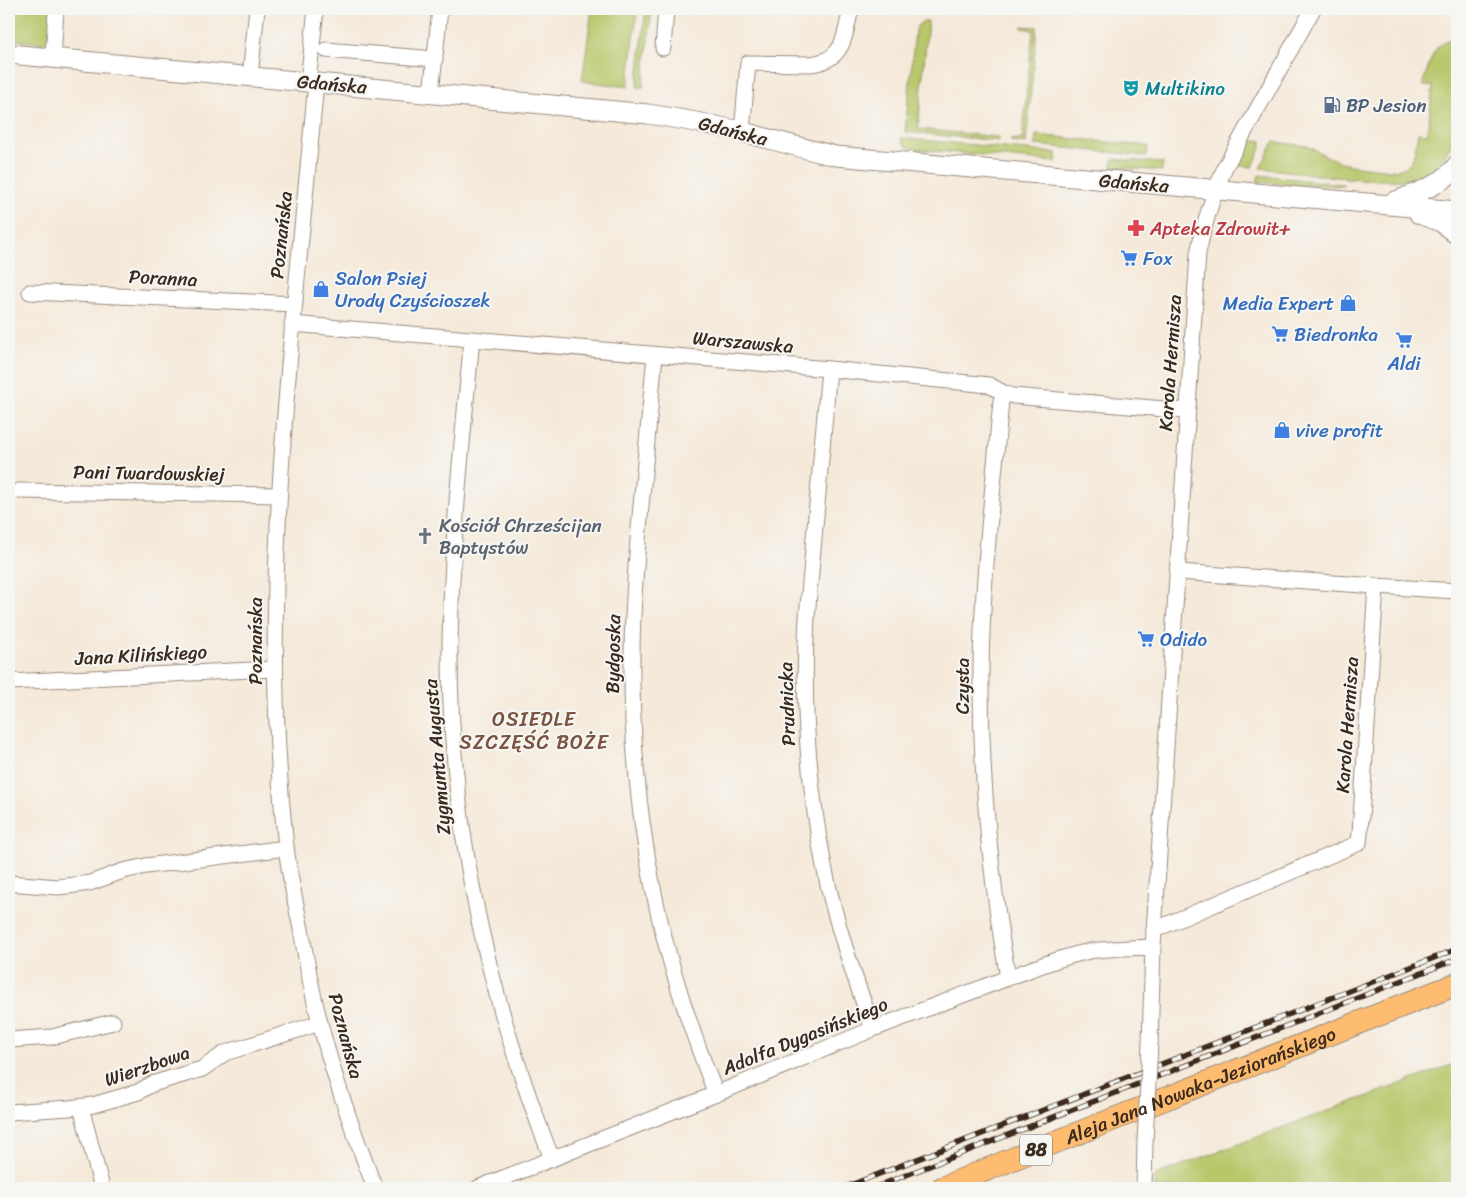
<svg xmlns="http://www.w3.org/2000/svg" width="1466" height="1197" font-family="Sriracha,sans-serif">
	<style>
		.green { fill: #b8c76a; stroke: #7a7844 }
		.lines { fill: none; stroke-linecap: round; stroke-linejoin: round }
		.minor-casing { stroke: #988a7c; stroke-width: 17 }
		.tertiary-casing { stroke: #988a7c; stroke-width: 21 }
		.primary-casing { stroke: #988a7c; stroke-width: 24 }
		.minor { stroke: #fff; stroke-width: 15 }
		.tertiary { stroke: #fff; stroke-width: 19 }
		.primary { stroke: #febc71; stroke-width: 22 }
		.rail-casing { stroke: #3b2a1e; stroke-width: 5.5 }
		.rail { stroke: #f6f6f2; stroke-width: 4; stroke-dasharray: 11; stroke-linecap: butt }
		.minor-bridge-casing { stroke: #988a7c; stroke-width: 17; stroke-linecap: butt }
		.minor-bridge { stroke: #fff; stroke-width: 15 }
		.labels { text-anchor: middle; dominant-baseline: central; stroke-width: 4; stroke-linejoin: round; paint-order: stroke }
		.shield { fill: #f6f6f2; stroke: #73675e; stroke-width: 1 }
		.shield-label { font-size: 18px; font-weight: bold; fill: #3b2a1e }
		.street-label { font-size: 19px; fill: #3b2a1e; stroke: #f6f6f2 }
		.culture-label { font-size: 19px; fill: #0d838f; stroke: #f6f6f2; text-anchor: start }
		.service-label { font-size: 19px; fill: #4e5e75; stroke: #f6f6f2; text-anchor: start }
		.health-label { font-size: 19px; fill: #be3a42; stroke: #f6f6f2; text-anchor: start }
		.shop-label { font-size: 19px; fill: #366cbe; stroke: #f6f6f2; text-anchor: start }
		.worship-label { font-size: 19px; fill: #5b616d; stroke: #f6f6f2; text-anchor: start }
		.neighbourhood-label { font-size: 20px; letter-spacing: 1px; fill: #7a5441; stroke: #f6f6f2 }
	</style>
	<rect width="100%" height="100%" fill="#f6f6f2"/>
	<filter id="ink" filterUnits="userSpaceOnUse"><feTurbulence type="fractalNoise" baseFrequency=".02" numOctaves="2"/><feDisplacementMap in="SourceGraphic" scale="10" xChannelSelector="R" yChannelSelector="G"/><feConvolveMatrix kernelMatrix="1 2 1 2 8 2 1 2 1" color-interpolation-filters="sRGB"/></filter>
	<filter id="wash" filterUnits="userSpaceOnUse"><feTurbulence type="fractalNoise" baseFrequency=".0096" numOctaves="4" result="noise"/><feDisplacementMap in="SourceGraphic" scale="20" xChannelSelector="R" yChannelSelector="G"/><feGaussianBlur stdDeviation="1.12" result="paint"/><feColorMatrix in="noise" values="0 0 0 0 0 0 0 0 0 0 0 0 0 0 0 0 0 1.4 0 .05"/><feComposite in="paint" operator="in"/></filter>
	<g filter="url(#wash)">
		<rect width="100%" height="100%" fill="#f5e9d9"/>
		<g class="green">
			<polygon points="9,9 56,9 53,44 9,40"/>
			<polygon points="592,9 637,13 628,87 582,81"/>
			<polygon points="646,9 652,9 643,87 637,87"/>
			<polygon points="924,21 928,21 918,129 999,137 999,141 905,132 915,31 918,25"/>
			<polygon points="1022,26 1037,27 1026,144 1011,142 1011,139 1022,140 1033,30 1022,28"/>
			<path d="M1452,39H1456L1455,128C1452,152 1438,170 1414,178C1403,182 1390,180 1379,180C1339,179 1299,172 1260,168L1274,142L1307,146L1333,159L1350,165L1391,170C1417,170 1413,152 1418,133L1427,134L1433,86H1424L1423,82C1429,67 1433,41 1452,39Z"/>
			<polygon points="1036,135 1148,146 1147,156 1035,145"/>
			<path d="M901,138L1057,153L1056,162L915,149C908,148 903,145 901,138Z"/>
			<polygon points="1257,140 1262,141 1261,148 1253,167 1234,165 1246,144"/>
			<polygon points="1113,159 1163,163 1162,171 1112,167"/>
			<polygon points="1259,175 1343,184 1344,186 1290,185 1257,182"/>
			<polygon points="1457,1063 1457,1188 1155,1188 1155,1175"/>
		</g>
	</g>
	<g filter="url(#ink)">
		<g class="lines">
			<g class="minor-casing">
				<g id="minor">
					<polyline points="663,48 666,9"/>
					<polyline points="326,50 435,59"/>
					<polyline points="53,59 56,9"/>
					<polyline points="250,76 257,9"/>
					<polyline points="308,82 316,9"/>
					<path d="M316,83C293,337 257,590 286,846C289,874 295,901 301,929C306,960 312,992 320,1023C334,1079 354,1134 375,1188"/>
					<polyline points="431,93 440,9"/>
					<path d="M742,132L748,63L811,64C845,60 844,36 851,9"/>
					<polyline points="30,292 295,304"/>
					<polyline points="292,324 829,369 989,385 1004,393 1013,396 1187,411"/>
					<path d="M472,339C462,442 451,545 450,649C449,824 488,997 552,1159"/>
					<path d="M655,355C650,409 645,463 640,517C636,563 632,609 632,656C631,748 641,843 663,933C677,988 695,1041 716,1094"/>
					<path d="M829,369L807,617C802,700 808,784 824,866C835,922 854,976 873,1029"/>
					<path d="M1004,393L1001,401C993,490 982,580 981,669C980,773 990,876 1008,978"/>
					<polyline points="19,491 279,495"/>
					<polyline points="1376,586 1457,591"/>
					<polyline points="9,682 274,669"/>
					<polyline points="9,883 58,887 75,885 90,883 123,871 146,866 286,848"/>
					<polyline points="1154,930 1359,843 1360,833 1376,586 1178,572"/>
					<polyline points="9,1040 52,1037 113,1022"/>
					<path d="M1150,1043L1153,947L1198,253C1204,223 1213,195 1225,167L1313,9"/>
					<polyline points="81,1107 102,1188"/>
					<polyline points="9,1112 69,1108 93,1105 138,1092 152,1084 202,1069 225,1053 320,1023"/>
					<path d="M478,1188L716,1094L873,1029L1034,968C1053,961 1071,955 1090,951C1111,948 1132,948 1153,947"/>
					<polyline points="1144,1188 1145,1142"/>
				</g>
			</g>
			<g class="tertiary-casing">
				<g id="tertiary">
					<path d="M9,54L648,114C680,119 712,124 743,132C774,140 804,149 836,156L1457,211"/>
					<path d="M1393,202C1414,194 1444,185 1457,165"/>
					<polyline points="1419,214 1441,222 1457,235"/>
				</g>
			</g>
			<g class="primary-casing">
				<g id="primary">
					<path id="s1" d="M942,1188L1020,1156L1457,984"/>
				</g>
			</g>
			<use href="#minor" class="minor"/>
			<use href="#tertiary" class="tertiary"/>
			<use href="#primary" class="primary"/>
			<g class="rail-casing">
				<g id="rail">
					<polyline points="843,1188 1457,949"/>
					<polyline points="873,1188 1457,959"/>
				</g>
			</g>
			<use href="#rail" class="rail"/>
			<g class="minor-bridge-casing">
				<polyline id="minor-bridge" points="1145,1142 1150,1043"/>
			</g>
			<use href="#minor-bridge" class="minor-bridge"/>
		</g>
	</g>
	<defs>
		<g id="theatre-bare" transform="scale(1.35)"><path d="M-5-5.5Q0-4 5-5.5V0Q5 5 0 6Q-5 5-5 0ZM-3.3-2.5H-1v1.5H-3.3ZM1-2.5H3.3v1.5H1ZM-2.8 1Q0 5.5 2.8 1Z" fill="#0f9aa8" stroke="#f6f6f2" stroke-width="2.5" paint-order="stroke"/></g>
		<g id="fuel-bare" transform="scale(1.35)"><path d="M-5.5-6h7V0h2V4h1.3V-2.5L3-4.5l.8-.8L6-3V5H2.5V1h-1V6h-7ZM-4.2-4.7v3.2H.2V-4.7Z" fill="#5c6f8a" stroke="#f6f6f2" stroke-width="2.5" paint-order="stroke"/></g>
		<g id="pharmacy-bare" transform="scale(1.35)"><path d="M-2-6h4v4h4v4h-4v4h-4v-4h-4v-4h4Z" fill="#e0444e" stroke="#f6f6f2" stroke-width="2.5" paint-order="stroke"/></g>
		<g id="supermarket-bare" transform="scale(1.35)"><path d="M-6-5.5h2.5l.6 2H6L4.5 2H-2.5L-4.4-4H-6ZM-1.5 3.2a1.3 1.3 0 1 0 .1 0ZM3 3.2a1.3 1.3 0 1 0 .1 0Z" fill="#3f7fe0" stroke="#f6f6f2" stroke-width="2.5" paint-order="stroke"/></g>
		<g id="shop-bare" transform="scale(1.35)"><path d="M-5-2.5h2.3a2.7 3.5 0 0 1 5.4 0H5L5.5 6h-11ZM-1.5-2.5h3a1.5 2.3 0 0 0-3 0Z" fill="#3f7fe0" stroke="#f6f6f2" stroke-width="2.5" paint-order="stroke"/></g>
		<g id="church-bare" transform="scale(1.35)"><path d="M-1.2-6h2.4v3.5h3.3v2.4h-3.3V6h-2.4V-.1h-3.3v-2.4h3.3Z" fill="#6b7280" stroke="#f6f6f2" stroke-width="2.5" paint-order="stroke"/></g>
	</defs>
	<g fill-rule="evenodd">
		<use href="#theatre-bare" x="1131" y="88"/>
		<use href="#fuel-bare" x="1332" y="105"/>
		<use href="#pharmacy-bare" x="1136" y="228"/>
		<use href="#supermarket-bare" x="1129" y="258"/>
		<use href="#shop-bare" x="321" y="289"/>
		<use href="#shop-bare" x="1348" y="303"/>
		<use href="#supermarket-bare" x="1280" y="334"/>
		<use href="#supermarket-bare" x="1404" y="340"/>
		<use href="#shop-bare" x="1282" y="430"/>
		<use href="#church-bare" x="425" y="536"/>
		<use href="#supermarket-bare" x="1146" y="639"/>
	</g>
	<g class="labels">
		<rect class="shield" x="1020" y="1134.5" width="32" height="31" rx="4"/>
		<g class="shield-label">
			<text x="1036" y="1150">88</text>
		</g>
		<g class="street-label">
			<text transform="translate(332 84) rotate(5)">Gdańska</text>
			<text transform="translate(733 131) rotate(14)">Gdańska</text>
			<text transform="translate(1134 183) rotate(5)">Gdańska</text>
			<text transform="translate(281 235) rotate(-84)">Poznańska</text>
			<text transform="translate(163 278) rotate(3)">Poranna</text>
			<text transform="translate(743 342) rotate(5)">Warszawska</text>
			<text transform="translate(1170 363) rotate(-86)">Karola Hermisza</text>
			<text transform="translate(149 473) rotate(1)">Pani Twardowskiej</text>
			<text transform="translate(255 641) rotate(-90)">Poznańska</text>
			<text transform="translate(613 654) rotate(-89)">Bydgoska</text>
			<text transform="translate(141 655) rotate(-3)">Jana Kilińskiego</text>
			<text transform="translate(962 686) rotate(-90)">Czysta</text>
			<text transform="translate(787 704) rotate(-92)">Prudnicka</text>
			<text transform="translate(1347 725) rotate(-86)">Karola Hermisza</text>
			<text transform="translate(437 757) rotate(-95)">Zygmunta Augusta</text>
			<text transform="translate(346 1036) rotate(75)">Poznańska</text>
			<text transform="translate(805 1036) rotate(-22)">Adolfa Dygasińskiego</text>
			<text transform="translate(147 1066) rotate(-19)">Wierzbowa</text>
			<text stroke="none"><textPath href="#s1" startOffset="278">Aleja Jana Nowaka-Jeziorańskiego</textPath></text>
		</g>
		<g class="culture-label">
			<text x="1145" y="88">Multikino</text>
		</g>
		<g class="service-label">
			<text x="1346" y="105">BP Jesion</text>
		</g>
		<g class="health-label">
			<text x="1150" y="228">Apteka Zdrowit+</text>
		</g>
		<g class="shop-label">
			<text x="1143" y="258">Fox</text>
			<text x="335" y="278">Salon Psiej<tspan x="335" dy="22">Urody Czyścioszek</tspan></text>
			<text x="1334" y="303" text-anchor="end">Media Expert</text>
			<text x="1294" y="334">Biedronka</text>
			<text x="1404" y="363" text-anchor="middle">Aldi</text>
			<text x="1296" y="430">vive profit</text>
			<text x="1160" y="639">Odido</text>
		</g>
		<g class="worship-label">
			<text x="439" y="525">Kościół Chrześcijan<tspan x="439" dy="22">Baptystów</tspan></text>
		</g>
		<g class="neighbourhood-label">
			<text x="534" y="719">OSIEDLE<tspan x="534" dy="23">SZCZĘŚĆ BOŻE</tspan></text>
		</g>
	</g>
	<rect width="1466" height="1197" fill="none" stroke="#f6f6f2" stroke-width="30"/>
</svg>
